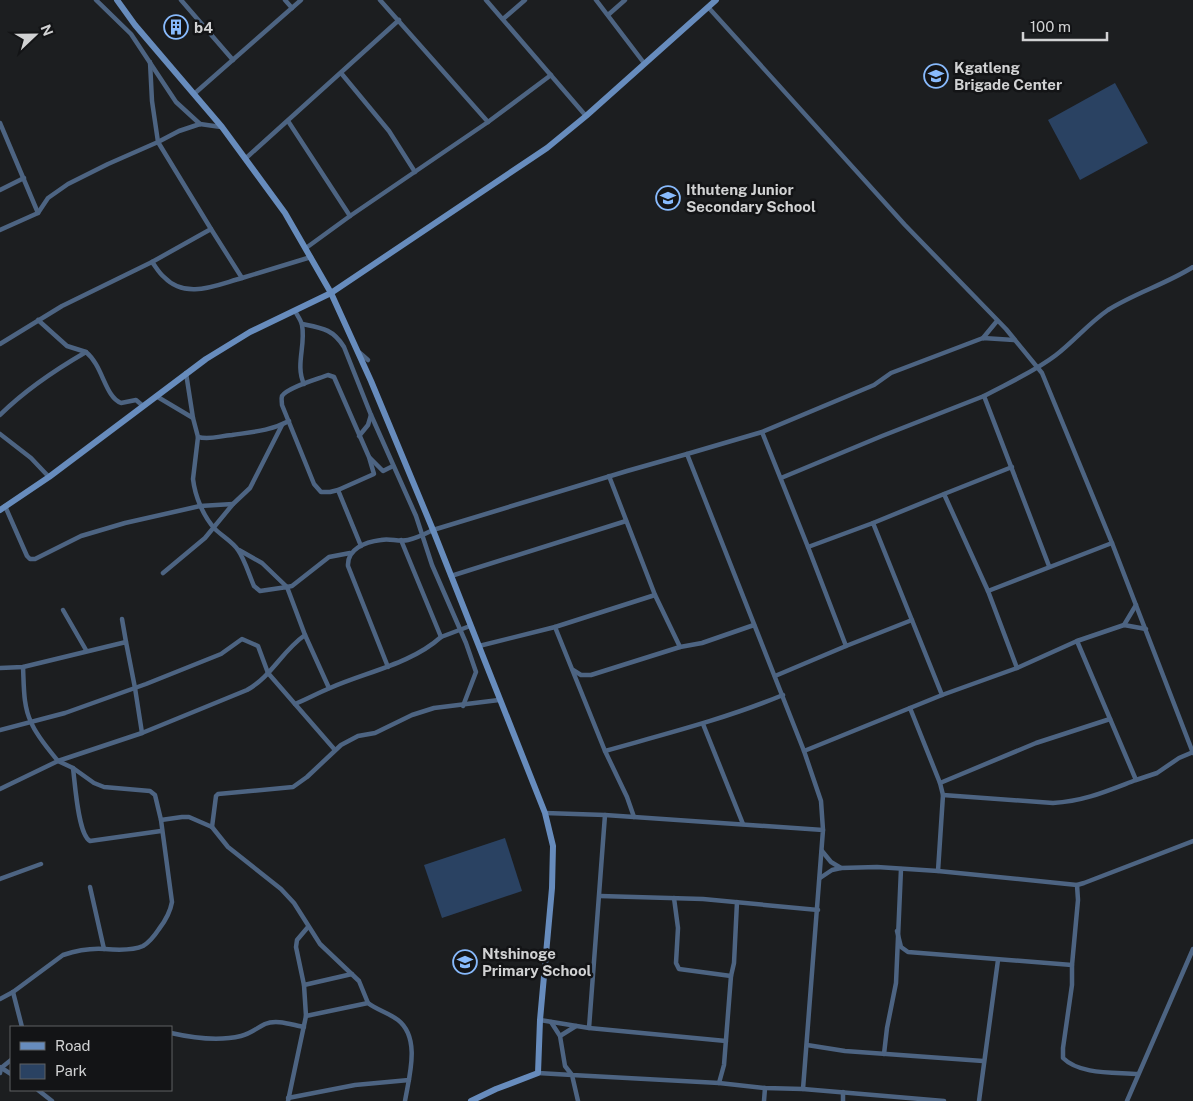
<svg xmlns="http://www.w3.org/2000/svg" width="1193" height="1101" font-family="'Public Sans',sans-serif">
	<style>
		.green { fill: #2a4262 }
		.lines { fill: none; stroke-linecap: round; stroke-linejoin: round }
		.street { stroke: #4d6482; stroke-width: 4.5 }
		.secondary { stroke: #678cbd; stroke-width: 6 }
		.labels { text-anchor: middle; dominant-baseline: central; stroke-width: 5; stroke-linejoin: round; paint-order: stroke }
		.poi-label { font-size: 15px; font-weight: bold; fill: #d1d2d3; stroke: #131416; text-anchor: start }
	</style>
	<rect width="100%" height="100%" fill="#1c1e20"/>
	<g class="green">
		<polygon points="1115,83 1148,143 1080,180 1048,120"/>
		<polygon points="505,838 522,891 442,918 424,865"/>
	</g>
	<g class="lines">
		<g class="street">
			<polyline points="96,0 131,34 176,102 200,124"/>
			<polyline points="181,0 233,60"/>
			<polyline points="285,0 292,8"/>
			<polyline points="380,0 488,122"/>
			<polyline points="486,0 586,116"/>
			<polyline points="596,0 644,63"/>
			<polyline points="708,7 905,225 1006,329 1042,373 1112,543 1193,753"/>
			<polyline points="608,15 625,0"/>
			<polyline points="503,19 525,0"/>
			<polyline points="341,73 389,131 415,172"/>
			<polyline points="194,94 301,0"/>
			<polyline points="288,121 350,216"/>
			<polyline points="0,123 38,213"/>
			<polyline points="245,159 399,20"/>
			<polyline points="0,190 24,178"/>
			<polyline points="211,229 158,142 179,131 200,124 221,127"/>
			<polyline points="0,230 38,213 48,198 68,184 108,164 158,142 152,101 150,62"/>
			<polyline points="306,248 350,216 488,122 551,75"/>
			<path d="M152,262C156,267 159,273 164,277C186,300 216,285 242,278"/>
			<path d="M295,311C297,315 301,320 302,325C306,345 295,365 304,384"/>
			<polyline points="38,320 67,346 86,352"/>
			<path d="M302,324C322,328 333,329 344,347L371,415L416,516L432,565L466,643L476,672L463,706"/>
			<polyline points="983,338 997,321"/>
			<polyline points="0,344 62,306 152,262 211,229 242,278 311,257"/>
			<polyline points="360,353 368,360"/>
			<polyline points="186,373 193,418"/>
			<path d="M328,375L334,377L369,457L374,474L338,490L330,492H321L314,484L282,405C282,402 281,399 282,396C288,387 318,379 328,375Z"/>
			<path d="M0,415C25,390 55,370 86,352C103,366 105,397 121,403L136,400L143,406"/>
			<polyline points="762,432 808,547 873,523 942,695"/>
			<polyline points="0,434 31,458 49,477"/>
			<polyline points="359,436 368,425 371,415"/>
			<path d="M198,437C210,440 219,436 232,435C252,432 270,431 289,421"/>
			<polyline points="687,454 762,432 874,385 891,373 983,338 1014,340"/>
			<polyline points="370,458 383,471 393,466"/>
			<polyline points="609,476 655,595 680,647 702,643 754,625"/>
			<polyline points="781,478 882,436 984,396"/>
			<polyline points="338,490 361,546"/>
			<polyline points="944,494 1012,467"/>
			<polyline points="5,506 27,556 30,559 35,559 81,536 125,523 200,506 233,504"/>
			<polyline points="873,523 944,494 988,591 1017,668"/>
			<polyline points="401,540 441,637 470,626"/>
			<polyline points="808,547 846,646 912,620"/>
			<polyline points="239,550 262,563 287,587 292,586 329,557 350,553"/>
			<path d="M1049,566L984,396C1008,383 1034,372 1056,355C1074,341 1089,323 1108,310C1135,293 1166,284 1193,267"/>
			<polyline points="163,573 205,538 233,504 250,488 282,425"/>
			<polyline points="451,576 626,521"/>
			<polyline points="988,591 1112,543"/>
			<polyline points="63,610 86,650"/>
			<polyline points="122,619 126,642"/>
			<polyline points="1124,625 1136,605"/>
			<polyline points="555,627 655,595"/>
			<polyline points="305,635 329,688"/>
			<polyline points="479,646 555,627 605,751 627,797 634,817"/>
			<path d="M23,667C24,685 23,706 31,722C36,735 49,750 58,761L142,733L247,690C271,677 282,651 305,635L287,587L260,591L254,586C249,575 245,560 238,550C233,542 222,536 215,529C203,516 195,496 193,479L198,437L193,418L156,396"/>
			<path d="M388,667L348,566C347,549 365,542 381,540C389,538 399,542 408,540C417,538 425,534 433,530L627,471L687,454L804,751L821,801L823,830"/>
			<polyline points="0,668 23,667 126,642 135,688 142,733"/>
			<polyline points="573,670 581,675 591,675 680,647"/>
			<polyline points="775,676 846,646"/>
			<path d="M295,704C307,699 318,693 330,688C366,672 411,664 441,637"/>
			<polyline points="910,708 942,695 1017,668 1077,641 1124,625 1146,629"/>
			<polyline points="703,724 743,824"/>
			<polyline points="0,730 65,713 146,684 221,654 242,639 258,646 268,673 335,750"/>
			<path d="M605,751C665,734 725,719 783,695"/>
			<polyline points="804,751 910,708 940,783 943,795 938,871"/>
			<path d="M73,768C75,783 78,835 90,841L161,831"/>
			<polyline points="1136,780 1157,773 1179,758 1193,752"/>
			<polyline points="940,783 1036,743 1110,719"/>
			<path d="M0,789L58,761L73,768L94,783L104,787L150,791L155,795L161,820L172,902C170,913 166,920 159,929C155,935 150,942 143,946C132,951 117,950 105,949C92,948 75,951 63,955L13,992L0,999"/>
			<path d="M943,795L1053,803C1085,801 1107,791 1136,780L1077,641"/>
			<polyline points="545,813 605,815 823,830 803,1089 765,1088 719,1083 572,1075 565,1066 560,1036 551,1022"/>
			<polyline points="161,820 182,817 189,817 212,827 228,847 281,889 294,903 320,944 359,981 368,1003"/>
			<polyline points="212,827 216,796 218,794 293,787 307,777 341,745 358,736 375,733 412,715 434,708 499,700"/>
			<polyline points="822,851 831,862 841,868 877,867 938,871 1077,885 1084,883 1193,841"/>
			<polyline points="820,878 832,870 841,868"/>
			<polyline points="0,879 41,864"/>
			<path d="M1077,885L1078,900L1072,965V985L1063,1048V1058C1080,1075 1115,1072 1138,1074"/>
			<polyline points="90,887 104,949"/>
			<polyline points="600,896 703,899 818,910"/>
			<polyline points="674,898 678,928 676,963 679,969 731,976 734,963 737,902"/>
			<polyline points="897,931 901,947 908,952 1072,965"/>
			<polyline points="304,985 352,974"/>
			<polyline points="13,992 22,1027"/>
			<path d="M306,1016L368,1003C377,1010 389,1013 398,1020C421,1038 409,1077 405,1101"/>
			<polyline points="540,1020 589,1028 605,815"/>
			<polyline points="589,1028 726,1041"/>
			<path d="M171,1033C193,1038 220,1041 241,1036C250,1034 257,1028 265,1024C277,1019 292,1025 304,1027"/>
			<polyline points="560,1036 576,1026"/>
			<polyline points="807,1045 845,1051 983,1061"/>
			<polyline points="884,1054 887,1028 896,983 901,869"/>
			<polyline points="0,1067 11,1074"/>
			<polyline points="0,1073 1,1068 11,1060"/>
			<polyline points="538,1073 572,1075 578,1101"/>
			<polyline points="719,1083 724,1065 731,976"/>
			<polyline points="803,1089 944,1101"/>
			<polyline points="38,1090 52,1101"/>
			<polyline points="288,1098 355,1085 409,1080"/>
			<polyline points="288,1101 306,1016 304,985 296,947 297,940 308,927"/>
			<polyline points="764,1101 765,1088"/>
			<polyline points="843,1101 843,1092"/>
			<polyline points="979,1101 998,960"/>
			<polyline points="1127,1101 1193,949"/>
		</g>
		<g class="secondary">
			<polyline points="117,0 135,25 222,127 285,213 331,293 371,381 433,530 545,813 553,846 552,888 540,1020 538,1073 496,1089 471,1101"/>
			<polyline points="0,510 49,477 206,359 250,332 331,293 547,148 586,116 716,0"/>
		</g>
	</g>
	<defs>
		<g id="building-ring" transform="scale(1.25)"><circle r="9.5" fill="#131416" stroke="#88bafc" stroke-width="1.5"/><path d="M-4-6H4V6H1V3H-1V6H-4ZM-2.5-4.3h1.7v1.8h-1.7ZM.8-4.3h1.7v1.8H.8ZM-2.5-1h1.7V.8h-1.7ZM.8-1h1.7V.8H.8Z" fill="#88bafc"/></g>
		<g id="school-ring" transform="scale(1.25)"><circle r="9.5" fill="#131416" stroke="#88bafc" stroke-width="1.5"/><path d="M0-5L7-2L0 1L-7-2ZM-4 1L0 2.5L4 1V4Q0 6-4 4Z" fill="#88bafc"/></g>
	</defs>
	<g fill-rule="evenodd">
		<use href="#building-ring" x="176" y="27"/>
		<use href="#school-ring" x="936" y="76"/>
		<use href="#school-ring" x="668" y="198"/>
		<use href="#school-ring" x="465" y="962"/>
	</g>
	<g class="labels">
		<g class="poi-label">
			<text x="194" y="27">b4</text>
			<text x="954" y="67">Kgatleng<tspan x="954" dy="17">Brigade Center</tspan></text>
			<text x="686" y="189">Ithuteng Junior<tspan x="686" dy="17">Secondary School</tspan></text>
			<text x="482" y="953">Ntshinoge<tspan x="482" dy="17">Primary School</tspan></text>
		</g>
	</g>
	<rect x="10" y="1026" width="162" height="65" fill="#131416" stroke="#5f6062"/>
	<rect x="20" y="1042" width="25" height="8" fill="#678cbd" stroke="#5f6062"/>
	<text x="55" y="1051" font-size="15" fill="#d1d2d3">Road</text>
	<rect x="20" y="1064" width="25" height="15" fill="#2a4262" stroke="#5f6062"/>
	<text x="55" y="1076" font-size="15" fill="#d1d2d3">Park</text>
	<g transform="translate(35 35) rotate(68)" stroke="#131416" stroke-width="4" paint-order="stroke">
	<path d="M0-4L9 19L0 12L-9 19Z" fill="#d1d2d3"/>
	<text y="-8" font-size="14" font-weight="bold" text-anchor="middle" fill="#d1d2d3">N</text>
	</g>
	<path d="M1023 32v8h84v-8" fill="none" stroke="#d1d2d3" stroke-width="2.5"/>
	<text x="1030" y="32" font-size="15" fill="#d1d2d3" stroke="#131416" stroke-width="4" paint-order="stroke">100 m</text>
</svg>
